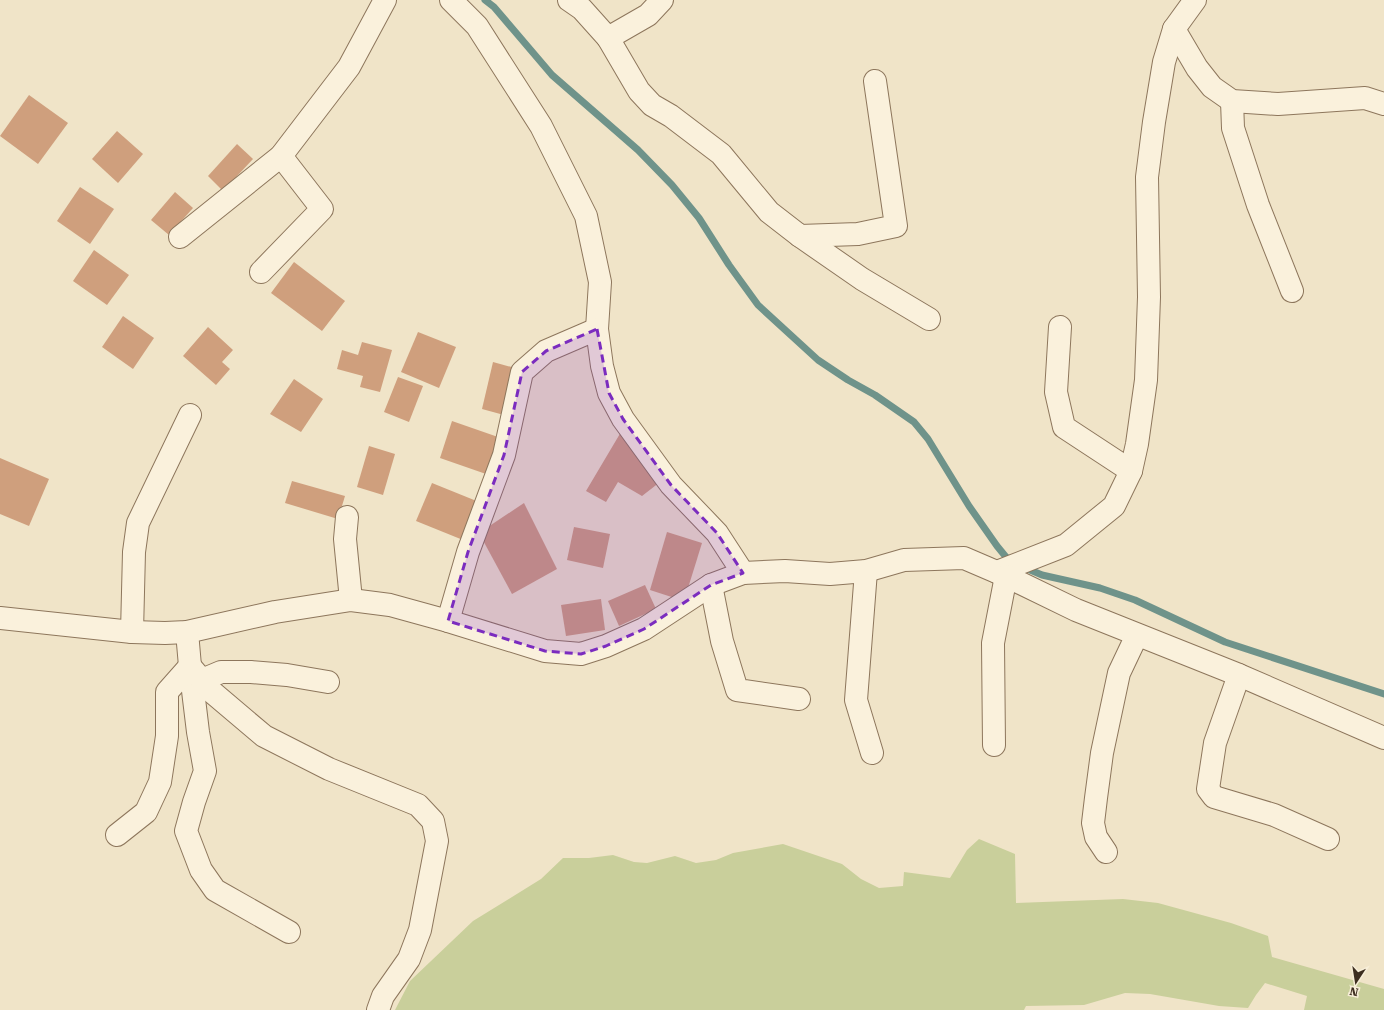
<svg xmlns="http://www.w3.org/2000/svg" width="1384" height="1010" font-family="'Roboto Serif',serif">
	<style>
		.green { fill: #c9cf9b }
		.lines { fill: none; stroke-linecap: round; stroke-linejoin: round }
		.stream { stroke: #6f938a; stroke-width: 7 }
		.building { fill: #cf9f7d }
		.street-casing { stroke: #8d765c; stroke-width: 24 }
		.street { stroke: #faf1dc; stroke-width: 22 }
		.marked { fill: #7b2cbf; fill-opacity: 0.2; stroke: #7b2cbf; stroke-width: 3; stroke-dasharray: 8 5; stroke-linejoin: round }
	</style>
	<rect width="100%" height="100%" fill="#f0e4c8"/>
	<polygon class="green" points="979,839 1015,854 1016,903 1123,899 1158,903 1231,923 1268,936 1272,957 1384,989 1384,1010 1304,1010 1307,996 1265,983 1256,995 1248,1008 1219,1006 1150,994 1125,993 1084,1005 1026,1006 1024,1010 395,1010 410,981 473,921 541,879 563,858 589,858 613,855 634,862 647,863 675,856 696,863 716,860 733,853 783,844 842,864 861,879 879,888 903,886 904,872 950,878 967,850"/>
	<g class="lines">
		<g class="stream">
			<polyline points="485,0 494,7 552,75 638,150 672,185 699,218 729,265 758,305 818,360 848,380 875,395 914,422 928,439 969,506 997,546 1006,557 1014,562"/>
			<polyline points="1023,567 1042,575 1100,588 1135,600 1225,642 1384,694"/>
		</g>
	</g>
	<g class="building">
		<polygon points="29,95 68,123 38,164 0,136"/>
		<polygon points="117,131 143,154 118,183 92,159"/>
		<polygon points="237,144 253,159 223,191 208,176"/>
		<polygon points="80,187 114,209 90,244 57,221"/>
		<polygon points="175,192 193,208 169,235 151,220"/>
		<polygon points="94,250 129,275 107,305 73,281"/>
		<polygon points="294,262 345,301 322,331 271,293"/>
		<polygon points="123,316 154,338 133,369 102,347"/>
		<polygon points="208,327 233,350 222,362 230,369 216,385 183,356"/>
		<polygon points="418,332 456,347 439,388 401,372"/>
		<polygon points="362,342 392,350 380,392 360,387 363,376 337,369 342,350 358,355"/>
		<polygon points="493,362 515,368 504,415 482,409"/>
		<polygon points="398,377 423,386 409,422 384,412"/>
		<polygon points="294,379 323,399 301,432 270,414"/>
		<polygon points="452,421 498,437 486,474 440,458"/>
		<polygon points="621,432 660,482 642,496 618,482 606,502 586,491"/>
		<polygon points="369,446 395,454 383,495 357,487"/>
		<polygon points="0,458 49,479 29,526 0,514"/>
		<polygon points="292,481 345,496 338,519 285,503"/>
		<polygon points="432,483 479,502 463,540 416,521"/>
		<polygon points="524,503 557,569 512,594 479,533"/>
		<polygon points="574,527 610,534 603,568 567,560"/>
		<polygon points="667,532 702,543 684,601 650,590"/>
		<polygon points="645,585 656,609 619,626 608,601"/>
		<polygon points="601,599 605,630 566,636 561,605"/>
	</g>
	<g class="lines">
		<g class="street-casing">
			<g id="street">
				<polyline points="451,0 477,26 541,126 586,216 600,282 597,329 602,366 609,393 623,419 671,485 717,533 743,573"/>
				<polyline points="569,0 582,9 608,38 639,91 652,105 671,116 721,154 769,212 800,236 858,234 896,226 875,81"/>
				<polyline points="1174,29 1197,68 1212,87 1232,101 1278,104 1365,98 1384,104"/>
				<polyline points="608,38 648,15 662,0"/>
				<polyline points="1232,101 1233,128 1258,205 1292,291"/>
				<polyline points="800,236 862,279 929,319"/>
				<polyline points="180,237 281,156 349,67 385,0"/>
				<polyline points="261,272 322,209 281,156"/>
				<polyline points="1060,327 1056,392 1064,427 1131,471"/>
				<polyline points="347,517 345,539 351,600"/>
				<polyline points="866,571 856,700 872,753"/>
				<polyline points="997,572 1066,545 1114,506 1131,471 1137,444 1146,380 1149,297 1147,177 1154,122 1164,62 1174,29 1195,0"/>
				<polyline points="711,585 722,641 737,690 799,699"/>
				<polyline points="0,618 132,632 165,633 187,632 275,612 351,600 390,605 448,621 545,651 581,654 606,646 644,629 711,585 743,573 785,571 830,574 866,571 904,560 964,558 1006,576 1076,610 1239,675 1384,738"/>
				<polyline points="448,621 468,552 504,455 522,372 546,351 597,329"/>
				<polyline points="132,632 134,552 138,523 190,415"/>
				<polyline points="187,632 190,666 198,732 205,771 194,802 186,831 201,870 215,890 289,932"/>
				<polyline points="1239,675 1215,743 1208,789 1214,797 1274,815 1328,839"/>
				<polyline points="202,680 221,672 251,672 287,675 328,682"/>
				<polyline points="994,745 993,643 1006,576"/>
				<polyline points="117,835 146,812 160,782 167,736 167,692 190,666 212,692 264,736 329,769 418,805 433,821 437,841 420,930 409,959 383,996 378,1010"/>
				<polyline points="1106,852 1096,837 1093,823 1096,798 1102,753 1119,673 1137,635"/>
			</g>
		</g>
		<use href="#street" class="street"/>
	</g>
	<path class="marked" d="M597,329L609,393L623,419L671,485L717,533L743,573L711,585L644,629L606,646L581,654L545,651L448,621L468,552L504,455L522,372L546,351Z"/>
	<g transform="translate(1356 982) rotate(192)" stroke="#f7eed8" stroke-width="3" paint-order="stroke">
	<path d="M0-3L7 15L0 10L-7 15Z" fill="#3d2e20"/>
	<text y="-6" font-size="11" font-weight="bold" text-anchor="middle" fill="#3d2e20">N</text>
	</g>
</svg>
